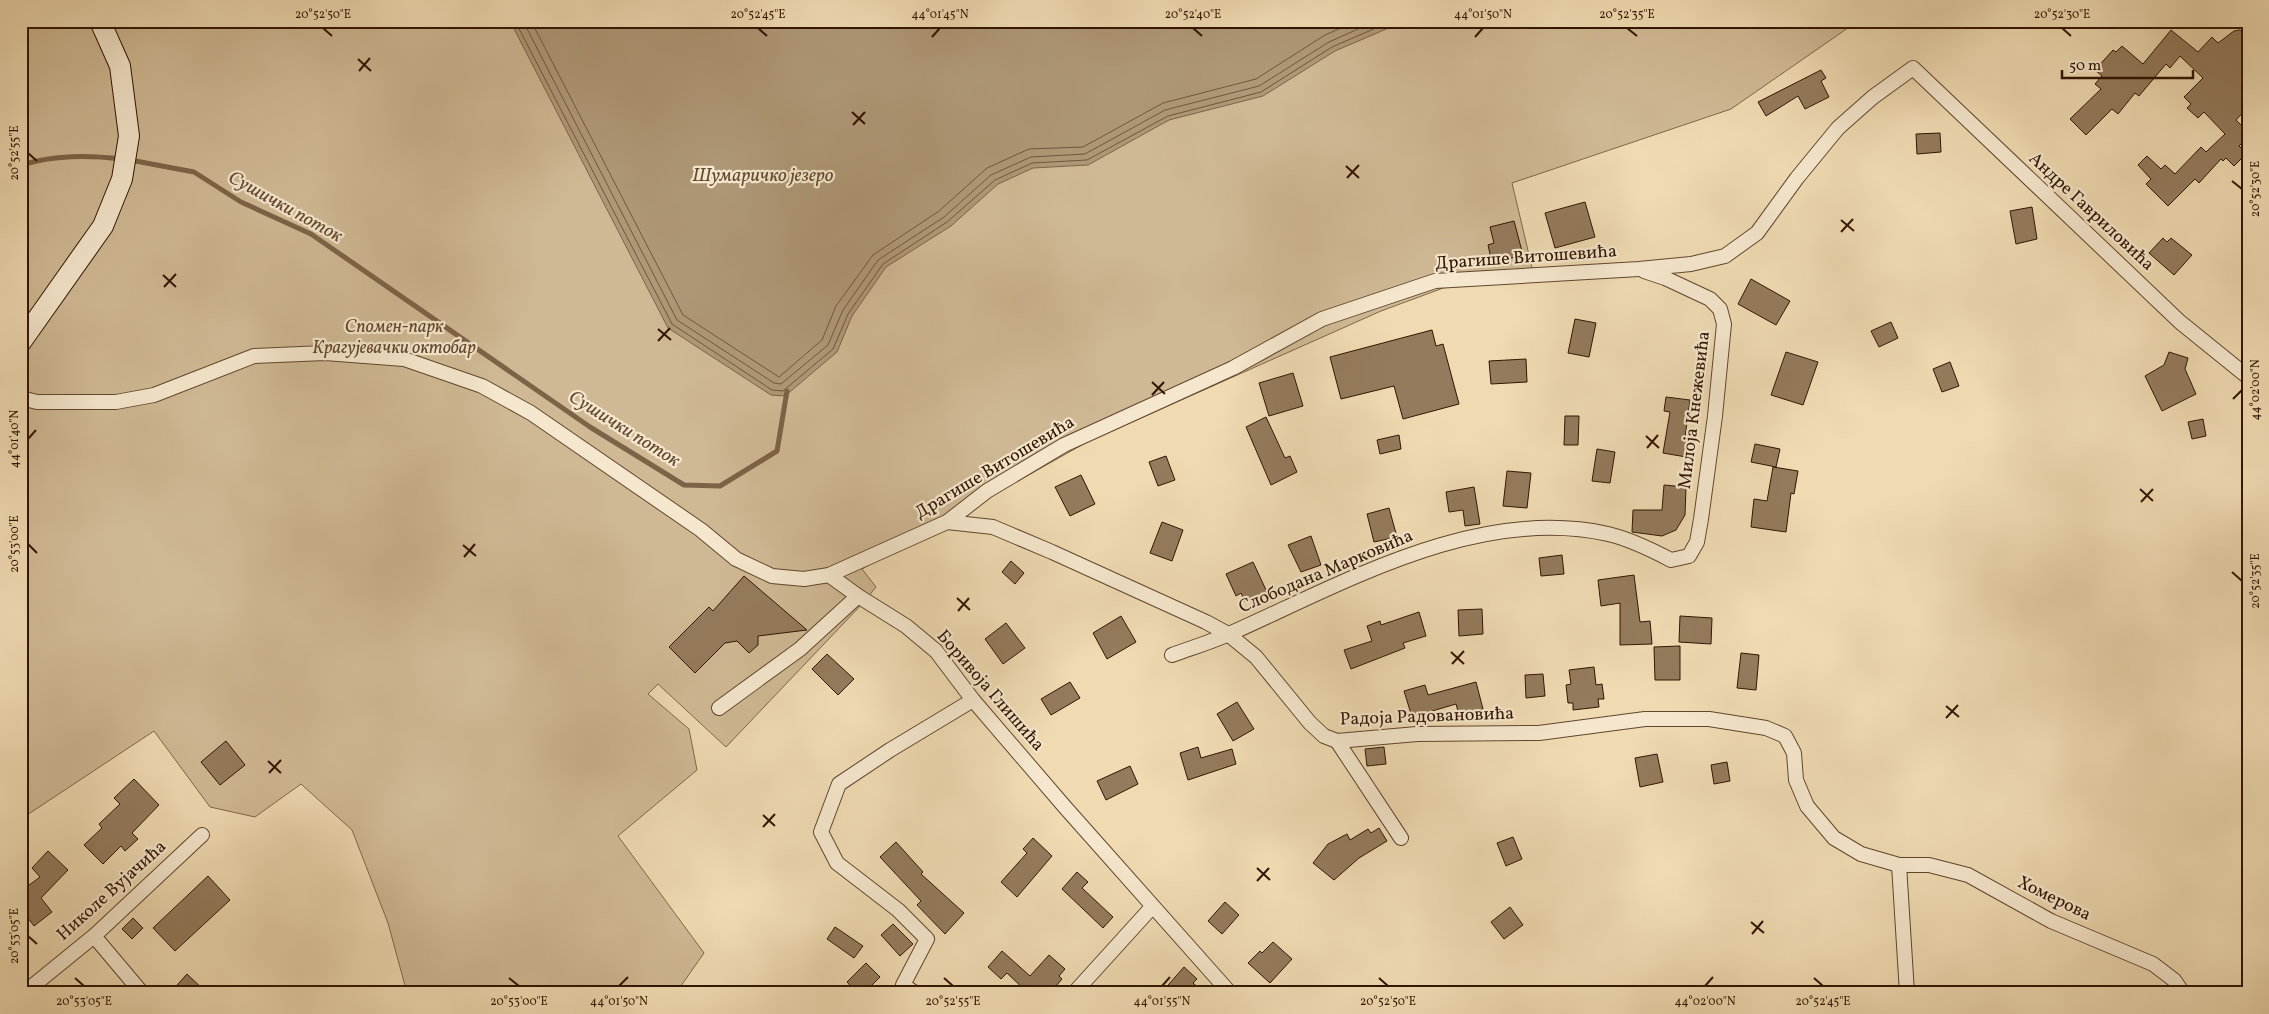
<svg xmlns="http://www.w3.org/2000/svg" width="2269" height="1014" font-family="Vollkorn,serif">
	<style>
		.green { fill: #cfb994; stroke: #80674a }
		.water { fill: #ae9776; stroke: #7c6347 }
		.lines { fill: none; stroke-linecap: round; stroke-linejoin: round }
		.shore { stroke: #70563c; stroke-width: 1 }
		.stream { stroke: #7c6347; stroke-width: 5 }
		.building { fill: #947b5d; stroke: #311501 }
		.street-casing { stroke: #60462d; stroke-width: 16 }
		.secondary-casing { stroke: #311501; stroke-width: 22 }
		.street { stroke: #f5e7cd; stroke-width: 14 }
		.secondary { stroke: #f5e7cd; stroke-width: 20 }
		.ticks { fill: none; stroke: #311501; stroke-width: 2 }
		.labels { text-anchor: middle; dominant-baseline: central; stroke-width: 4.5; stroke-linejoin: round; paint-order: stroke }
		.street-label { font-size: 18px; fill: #311501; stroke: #f5e7cd }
		.park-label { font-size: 18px; font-style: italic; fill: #60462d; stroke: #f5e7cd }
		.water-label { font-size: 19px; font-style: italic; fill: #634930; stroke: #f5e7cd }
		.neatline { fill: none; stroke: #311501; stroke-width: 2 }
		.ticks-label { font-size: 12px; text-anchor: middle; fill: #311501 }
	</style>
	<rect width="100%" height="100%" fill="#efdab2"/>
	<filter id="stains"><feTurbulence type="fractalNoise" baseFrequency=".004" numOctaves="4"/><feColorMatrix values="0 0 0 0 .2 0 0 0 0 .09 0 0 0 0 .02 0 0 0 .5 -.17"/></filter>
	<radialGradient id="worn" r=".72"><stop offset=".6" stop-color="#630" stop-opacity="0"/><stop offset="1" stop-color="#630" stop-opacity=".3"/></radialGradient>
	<polygon class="green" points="21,21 1858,21 1731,109 1512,183 1535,280 1446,287 1381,311 1087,442 862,569 876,587 863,603 726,747 658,684 648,694 689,729 697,770 618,836 704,953 676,993 407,993 388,923 352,830 301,784 255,817 210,807 154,731 21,819"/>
	<polygon class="water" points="510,21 1405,21 1335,51 1263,96 1169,120 1088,165 1033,168 998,184 951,226 886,267 852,316 837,352 785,396 771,395 668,328"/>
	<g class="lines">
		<g class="shore">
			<polyline points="515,21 672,324 772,390 783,391 833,349 848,314 883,264 947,222 995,180 1032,163 1087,160 1168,116 1261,92 1332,47 1392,21"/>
			<polyline points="523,21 677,320 774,383 781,384 828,345 843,310 878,260 944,217 991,175 1031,157 1085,154 1165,110 1259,86 1329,42 1376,21"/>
			<polyline points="531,21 683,315 779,377 822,340 836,306 873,255 939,211 987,168 1029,149 1083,147 1163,103 1256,79 1325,35 1357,21"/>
		</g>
		<g class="stream">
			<polyline points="130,160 194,172 241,202 311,234 590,427 684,485 720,486 777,451 787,391"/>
			<path d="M21,165C55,155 87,155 122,159"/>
		</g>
	</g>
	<g class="building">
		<polygon points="2171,30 2198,52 2212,37 2218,43 2234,31 2239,30 2248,33 2248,107 2236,120 2248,132 2248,137 2239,146 2247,153 2234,166 2226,158 2223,161 2221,159 2199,183 2195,179 2168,206 2146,184 2151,179 2138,165 2147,156 2161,169 2165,165 2175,174 2201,147 2206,152 2225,134 2204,112 2198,118 2187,108 2191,104 2184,97 2203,78 2180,56 2170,68 2166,64 2139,96 2135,93 2118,114 2112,109 2086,135 2070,119 2101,89 2095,84 2102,76 2095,70 2113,50 2116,52 2122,46 2143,64"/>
		<polygon points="1821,70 1826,78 1821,81 1829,97 1805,109 1798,96 1766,116 1758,102"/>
		<polygon points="1940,133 1941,152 1917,154 1916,134"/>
		<polygon points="1585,202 1595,237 1555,248 1545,213"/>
		<polygon points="2032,207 2037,239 2016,244 2010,211"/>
		<polygon points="1514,221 1523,255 1492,263 1488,245 1494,243 1490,227"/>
		<polygon points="2163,238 2167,242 2171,238 2192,255 2174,275 2149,253"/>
		<polygon points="1751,279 1790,301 1776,325 1738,304"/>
		<polygon points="1575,319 1596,323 1589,357 1568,353"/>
		<polygon points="1891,322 1898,338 1879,347 1871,331"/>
		<polygon points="1432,330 1436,346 1443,344 1459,404 1403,419 1394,386 1341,399 1330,357"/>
		<polygon points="1786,352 1818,362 1803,405 1771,395"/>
		<polygon points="2169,352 2188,358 2185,369 2196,394 2162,411 2145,376 2164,365"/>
		<polygon points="1526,359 1527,382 1491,384 1489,361"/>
		<polygon points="1950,362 1959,386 1942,392 1933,369"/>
		<polygon points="1293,373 1303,406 1269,416 1259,383"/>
		<polygon points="1666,397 1690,400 1685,437 1696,439 1692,458 1663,453 1670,412 1664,411"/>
		<polygon points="1565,416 1579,416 1578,445 1564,445"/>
		<polygon points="1266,417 1285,458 1290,456 1297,472 1271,485 1246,427"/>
		<polygon points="2203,419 2206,436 2192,439 2188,422"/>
		<polygon points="1399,435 1401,449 1380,454 1377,440"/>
		<polygon points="1755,444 1780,449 1776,467 1751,462"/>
		<polygon points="1597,449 1615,452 1610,483 1592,481"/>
		<polygon points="1166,456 1175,480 1158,486 1149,462"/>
		<polygon points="1773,467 1798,471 1794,494 1791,493 1786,532 1751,527 1754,499 1767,501"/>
		<polygon points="1507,471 1531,473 1527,508 1503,506"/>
		<polygon points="1081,475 1095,504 1070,516 1055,487"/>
		<polygon points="1664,485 1686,487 1685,515 1676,530 1662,536 1632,532 1633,510 1662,510"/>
		<polygon points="1474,487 1480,524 1465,526 1463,510 1449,512 1446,492"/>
		<polygon points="1389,508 1397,537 1374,542 1367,514"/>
		<polygon points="1162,522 1183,530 1172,561 1150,553"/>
		<polygon points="1311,536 1321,565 1301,572 1288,545"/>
		<polygon points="1562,555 1564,574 1541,576 1539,558"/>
		<polygon points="1011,561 1024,573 1015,584 1002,572"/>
		<polygon points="1253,562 1267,592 1245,602 1241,593 1236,596 1226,574"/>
		<polygon points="1634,575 1640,622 1650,621 1652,644 1620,645 1620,603 1601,606 1598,580"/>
		<polygon points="744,576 807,630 758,636 758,645 749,653 737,641 725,643 695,673 669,647 709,607 713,611"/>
		<polygon points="1482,609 1483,634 1459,636 1458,610"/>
		<polygon points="1419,612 1426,636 1403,643 1405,648 1351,669 1344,650 1372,641 1367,626 1380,621 1381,625"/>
		<polygon points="1121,616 1136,642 1107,659 1093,633"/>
		<polygon points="1680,616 1712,618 1711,644 1679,642"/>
		<polygon points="1006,623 1025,648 1003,664 985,639"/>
		<polygon points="1680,646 1680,680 1655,680 1654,647"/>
		<polygon points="1741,653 1759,655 1756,690 1737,688"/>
		<polygon points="827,654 854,679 838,695 812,669"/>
		<polygon points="1594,667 1596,685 1602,684 1604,699 1598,699 1599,707 1573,710 1573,703 1568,703 1566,685 1571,684 1569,670"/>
		<polygon points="1543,674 1545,696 1526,698 1525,675"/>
		<polygon points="1070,682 1080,698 1051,715 1041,699"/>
		<polygon points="1476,682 1483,709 1459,715 1456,704 1412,717 1404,691 1425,685 1428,695"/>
		<polygon points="1237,702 1254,729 1233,741 1217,714"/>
		<polygon points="226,741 245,765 220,785 201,762"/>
		<polygon points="1198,747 1201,758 1232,749 1236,764 1188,780 1180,753"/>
		<polygon points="1384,747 1386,764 1367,766 1365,749"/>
		<polygon points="1657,754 1663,782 1640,787 1635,758"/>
		<polygon points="1727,762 1730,781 1714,784 1711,765"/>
		<polygon points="1130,766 1138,784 1106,800 1097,781"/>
		<polygon points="134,779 159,805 132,833 138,839 125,851 121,846 103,864 84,845 102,828 99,824 120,804 114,798"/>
		<polygon points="1379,828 1387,841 1359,858 1334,880 1313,863 1328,844 1347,834 1350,840 1368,829 1371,833"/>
		<polygon points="1513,837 1522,859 1506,866 1497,843"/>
		<polygon points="1033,838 1052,856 1017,897 1001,882 1027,853 1023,849"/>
		<polygon points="896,842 923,872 921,874 964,913 945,934 917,905 921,901 880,857"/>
		<polygon points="48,851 68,870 41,898 52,912 34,926 21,909 21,891 40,877 32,868"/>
		<polygon points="1077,872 1088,882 1082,888 1113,917 1103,928 1062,889"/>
		<polygon points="208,876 230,900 175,951 153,928"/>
		<polygon points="1225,902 1239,915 1222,934 1208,921"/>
		<polygon points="1510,907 1523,925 1504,939 1491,922"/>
		<polygon points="133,918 143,928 132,939 122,929"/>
		<polygon points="893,924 913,944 900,956 881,935"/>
		<polygon points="835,927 863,946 854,958 827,939"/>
		<polygon points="1273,942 1292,959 1270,983 1248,963 1260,951 1262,953"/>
		<polygon points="1002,951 1030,976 1049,955 1065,969 1059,976 1062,979 1050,993 1028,993 1007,973 1001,979 988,967"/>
		<polygon points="866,963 880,977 864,993 857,993 847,982"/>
		<polygon points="1184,967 1197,979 1193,983 1204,993 1161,993"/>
		<polygon points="187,974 207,993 170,993"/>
	</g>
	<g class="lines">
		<g class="street-casing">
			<g id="street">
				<polyline points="21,398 37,402 116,402 154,395 254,356 325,353 404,359 482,386 531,413 701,530 736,559 772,576 804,579 829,575 947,522 987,491 1064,445 1233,368 1322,319 1435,281 1639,269 1691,264 1725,256 1757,233 1797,178 1838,128 1873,97 1913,68 2180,322 2248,377"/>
				<polyline points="947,522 993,527 1052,552 1206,622 1228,634 1256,657 1310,723 1324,736 1337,741 1417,734 1539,733 1645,719 1709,719 1766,728 1785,736 1794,753 1796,780 1807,806 1834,838 1861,854 1899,865 1929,865 1968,875 2051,921 2153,964 2174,980 2183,993"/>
				<polyline points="829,575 858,596 906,626 936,651 973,700 1064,806 1230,993"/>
				<path d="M1172,655C1191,648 1211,642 1229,634C1344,583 1478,505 1608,534C1630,539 1652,550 1671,560L1689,556L1697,542L1701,519L1715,416L1724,324L1720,309L1710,299L1665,278L1644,271"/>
				<polyline points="719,708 800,649 858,596"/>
				<polyline points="1337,741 1401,838"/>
				<polyline points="1899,865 1907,993"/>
				<polyline points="94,936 142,993"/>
				<polyline points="24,993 94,936 202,835"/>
				<polyline points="915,993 903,985 927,939 898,910 837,863 821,832 839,784 890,750 973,700"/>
				<polyline points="1074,993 1152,907"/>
			</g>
		</g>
		<g class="secondary-casing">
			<polyline id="secondary" points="21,342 103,226 122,179 129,136 120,66 100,21"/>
		</g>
		<use href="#street" class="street"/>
		<use href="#secondary" class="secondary"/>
	</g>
	<path class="ticks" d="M323,28L332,36M758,28L767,36M1193,28L1202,36M1627,28L1637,36M2062,28L2071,36M932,37L940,28M1475,37L1483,28M358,59L371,71M359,71L370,58M852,112L865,124M853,125L865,112M28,153L37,161M1346,166L1359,178M1347,178L1359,165M2232,181L2242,189M1841,220L1854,231M1841,232L1853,219M163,275L176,287M164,287L176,274M658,329L671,340M658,341L670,328M1152,382L1165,394M1152,395L1164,382M2233,399L2242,390M1646,436L1659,448M28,439L36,430M1647,448L1658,435M2140,489L2153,501M2141,502L2153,489M28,544L37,553M463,545L476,556M464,557L475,544M2232,572L2242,581M957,598L970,610M958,611L969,598M1451,652L1464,664M1452,664L1464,651M1946,706L1959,717M1946,718L1958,705M268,761L281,773M269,773L281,760M763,815L775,826M763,827L775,814M1257,868L1270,880M1257,881L1269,868M1751,922L1764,933M1752,934L1763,921M28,936L37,944M75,978L84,986M509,978L519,986M944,978L953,986M1379,978L1388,986M1814,978L1823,986M619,986L628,977M1162,986L1170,977M1705,986L1713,977"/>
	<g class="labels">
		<g class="street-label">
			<text transform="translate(2091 212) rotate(43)">Андре Гавриловића</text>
			<text transform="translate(1526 258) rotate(-4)">Драгише Витошевића</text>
			<text transform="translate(1695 410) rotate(-83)">Милоја Кнежевића</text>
			<text transform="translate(995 468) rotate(-31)">Драгише Витошевића</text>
			<text transform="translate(1326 572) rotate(-23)">Слободана Марковића</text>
			<text transform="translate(990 691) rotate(49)">Боривоја Глишића</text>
			<text transform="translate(1427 717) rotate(-2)">Радоја Радовановића</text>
			<text transform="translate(112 891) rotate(-42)">Николе Вујачића</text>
			<text transform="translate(2054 899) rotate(26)">Хомерова</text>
		</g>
		<g class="park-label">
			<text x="394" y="327">Спомен-парк<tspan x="394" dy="21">Крагујевачки октобар</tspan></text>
		</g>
		<g class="water-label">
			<text x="763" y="176">Шумаричко језеро</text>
			<text transform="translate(285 207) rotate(29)">Сушички поток</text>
			<text transform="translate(624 429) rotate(32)">Сушички поток</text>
		</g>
	</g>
	<rect width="2269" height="1014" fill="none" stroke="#efdab2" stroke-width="55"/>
	<path d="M2062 70v8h131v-8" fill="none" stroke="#311501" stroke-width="2.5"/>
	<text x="2069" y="70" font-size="15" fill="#311501" stroke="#f5e7cd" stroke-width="4" paint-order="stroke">50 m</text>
	<rect x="28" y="28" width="2214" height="958" class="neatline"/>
	<g class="ticks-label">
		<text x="323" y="18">20°52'50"E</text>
		<text x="758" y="18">20°52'45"E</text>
		<text x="940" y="18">44°01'45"N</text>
		<text x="1193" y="18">20°52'40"E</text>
		<text x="1483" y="18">44°01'50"N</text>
		<text x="1627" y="18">20°52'35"E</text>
		<text x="2062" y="18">20°52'30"E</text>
		<text transform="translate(14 153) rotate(-90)" y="4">20°52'55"E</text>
		<text transform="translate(2255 189) rotate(-90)" y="4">20°52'30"E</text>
		<text transform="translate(2255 390) rotate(-90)" y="4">44°02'00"N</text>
		<text transform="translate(14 439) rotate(-90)" y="4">44°01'40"N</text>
		<text transform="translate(14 544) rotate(-90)" y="4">20°53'00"E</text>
		<text transform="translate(2255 581) rotate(-90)" y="4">20°52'35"E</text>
		<text transform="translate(14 936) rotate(-90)" y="4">20°53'05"E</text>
		<text x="84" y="1005">20°53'05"E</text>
		<text x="519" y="1005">20°53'00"E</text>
		<text x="619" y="1005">44°01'50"N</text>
		<text x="953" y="1005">20°52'55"E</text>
		<text x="1162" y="1005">44°01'55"N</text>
		<text x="1388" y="1005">20°52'50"E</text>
		<text x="1705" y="1005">44°02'00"N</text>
		<text x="1823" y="1005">20°52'45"E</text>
	</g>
	<rect width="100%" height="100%" filter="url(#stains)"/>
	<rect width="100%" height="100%" fill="url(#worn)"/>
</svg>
